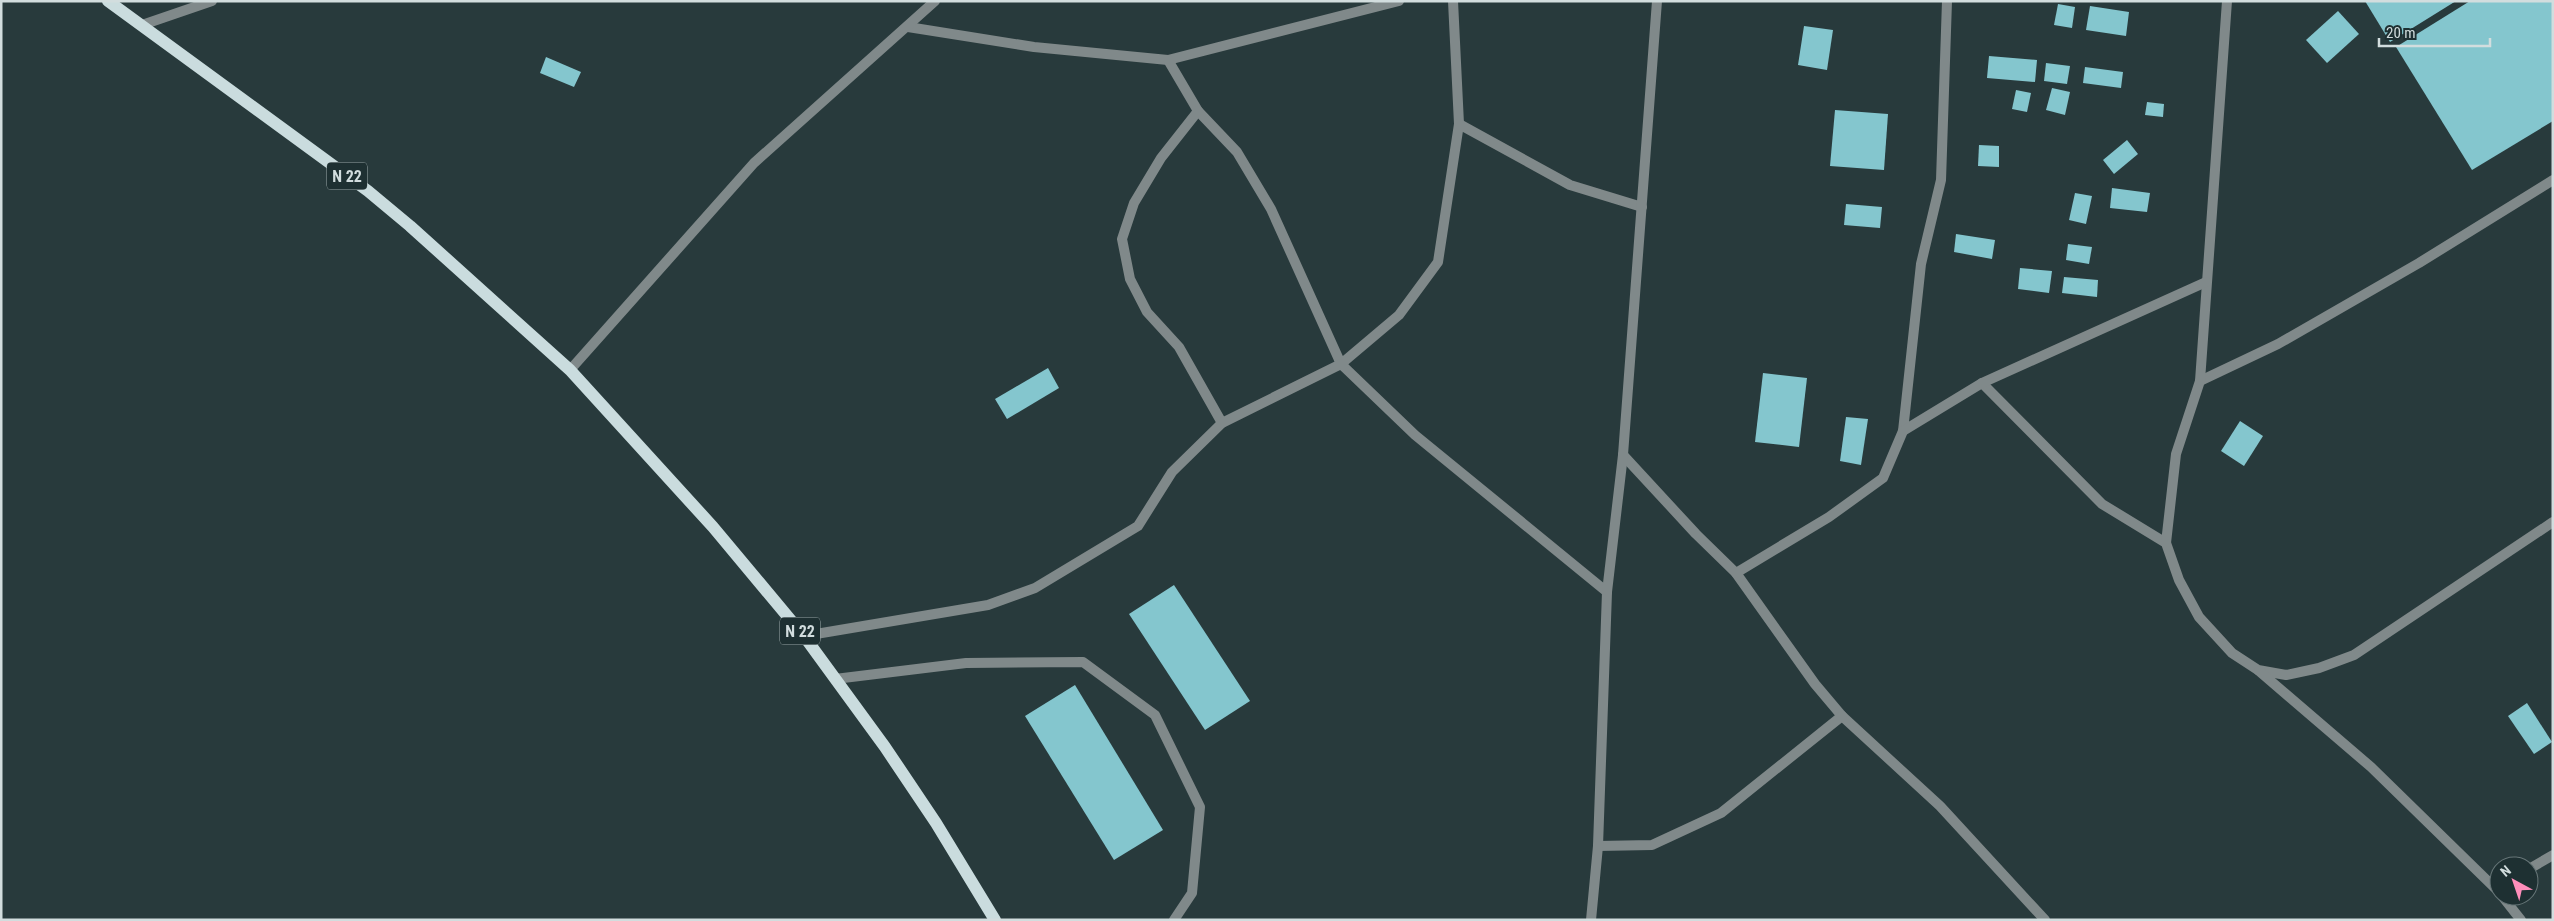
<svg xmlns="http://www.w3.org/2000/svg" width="2554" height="921" font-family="'Roboto Condensed',sans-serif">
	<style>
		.building { fill: #84c6ce }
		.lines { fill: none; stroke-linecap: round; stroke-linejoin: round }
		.lane { stroke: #80898a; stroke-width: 10 }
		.street { stroke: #80898a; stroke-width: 10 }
		.primary { stroke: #cadcde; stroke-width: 12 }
		.labels { text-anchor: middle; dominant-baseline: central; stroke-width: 5; stroke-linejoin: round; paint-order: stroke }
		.shield { fill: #1e3032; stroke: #9ca9aa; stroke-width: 1 }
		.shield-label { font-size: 16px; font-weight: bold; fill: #d2ddde }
	</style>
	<rect width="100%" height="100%" fill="#283a3c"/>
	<g class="building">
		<polygon points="2365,1 2456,1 2390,42"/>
		<polygon points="2470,1 2553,1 2553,121 2472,170 2396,47"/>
		<polygon points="2058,4 2075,7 2072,28 2054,25"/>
		<polygon points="2090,6 2129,12 2126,36 2086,30"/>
		<polygon points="2338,11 2359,34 2327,63 2306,40"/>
		<polygon points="1804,26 1833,30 1827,70 1798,65"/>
		<polygon points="1989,56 2037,60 2035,82 1987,78"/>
		<polygon points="546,57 581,72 574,87 540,73"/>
		<polygon points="2046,63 2070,66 2067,84 2044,81"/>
		<polygon points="2085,67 2123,72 2121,88 2083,83"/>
		<polygon points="2052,88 2070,92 2065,115 2046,110"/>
		<polygon points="2016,90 2031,93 2027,112 2012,109"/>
		<polygon points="2147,102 2164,104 2163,117 2145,115"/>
		<polygon points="1835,110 1888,114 1884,170 1830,166"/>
		<polygon points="2127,140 2138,154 2114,174 2103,160"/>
		<polygon points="1979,145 1999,146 1999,167 1978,166"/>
		<polygon points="2112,188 2150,193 2147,212 2110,208"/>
		<polygon points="2075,193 2092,196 2086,224 2069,220"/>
		<polygon points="1846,204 1882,207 1880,228 1844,225"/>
		<polygon points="1956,234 1995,240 1992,259 1954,252"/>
		<polygon points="2068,244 2092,247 2089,264 2066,260"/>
		<polygon points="2020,268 2052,271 2049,293 2018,289"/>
		<polygon points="2064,277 2098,280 2097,297 2062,293"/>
		<polygon points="1048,368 1059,388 1007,419 995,399"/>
		<polygon points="1763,373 1807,378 1799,447 1755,442"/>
		<polygon points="1846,417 1868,419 1861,465 1840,461"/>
		<polygon points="2240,421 2263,436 2244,466 2221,451"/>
		<polygon points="1174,585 1250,701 1205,730 1129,614"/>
		<polygon points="1075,685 1163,830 1114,860 1025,716"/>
		<polygon points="2527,703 2552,742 2534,754 2508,716"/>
	</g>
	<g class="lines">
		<polyline class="lane" points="835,679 966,663 1083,662 1155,715 1200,807 1192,893 1174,920"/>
		<g class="street">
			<polyline points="142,25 212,1"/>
			<polyline points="908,27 1034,47 1168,60 1399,1"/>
			<polyline points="1168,60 1198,111 1237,152 1271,209 1341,364 1399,315 1438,262 1459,124 1453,1"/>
			<polyline points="1198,111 1161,158 1134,203 1122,239 1130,279 1147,312 1179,347 1222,423"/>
			<polyline points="1459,124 1570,185 1642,207"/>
			<polyline points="570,370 754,163 935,1"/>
			<polyline points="2200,381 2278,344 2419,263 2553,180"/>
			<polyline points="1982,383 2102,504 2166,543 2179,580 2199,617 2232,653 2258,670 2286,675 2319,668 2354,655 2553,522"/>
			<polyline points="1903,431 1921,264 1941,180 1947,1"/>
			<polyline points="1623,455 1696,534 1736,573 1815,684 1842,716 1940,806 2045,920"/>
			<polyline points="2166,543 2176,454 2200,381 2227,1"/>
			<polyline points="1736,573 1829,517 1883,478 1903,431 1982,383 2206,282"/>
			<polyline points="804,636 988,605 1035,588 1138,526 1172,472 1222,423 1341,364 1415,435 1607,592"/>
			<polyline points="2259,671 2371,767 2499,892"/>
			<polyline points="1598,846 1652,845 1721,813 1842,716"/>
			<polyline points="2529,869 2553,855"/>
			<polyline points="2502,896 2521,920"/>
			<polyline points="1591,920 1598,846 1607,592 1623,455 1657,1"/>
		</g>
		<polyline class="primary" points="108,1 368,191 410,226 570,370 713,527 804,636 885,747 936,823 995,920"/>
	</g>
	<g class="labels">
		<g class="shield">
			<rect x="327" y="162.5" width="40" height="27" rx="4"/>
			<rect x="780" y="617.5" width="40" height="27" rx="4"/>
		</g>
		<g class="shield-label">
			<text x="347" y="176">N 22</text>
			<text x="800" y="631">N 22</text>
		</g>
	</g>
	<rect width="2554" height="921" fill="none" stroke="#d2ddde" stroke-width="5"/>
	<g transform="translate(2514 881) rotate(320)"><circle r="24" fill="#1e3032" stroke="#667577"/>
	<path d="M0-4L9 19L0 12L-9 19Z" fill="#ff8ebb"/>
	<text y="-8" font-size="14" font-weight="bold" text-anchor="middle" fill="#d2ddde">N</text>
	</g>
	<path d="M2379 38v8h111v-8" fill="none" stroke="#d2ddde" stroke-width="2.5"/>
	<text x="2386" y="38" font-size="15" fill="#d2ddde" stroke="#1e3032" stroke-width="4" paint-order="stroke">20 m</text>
</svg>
